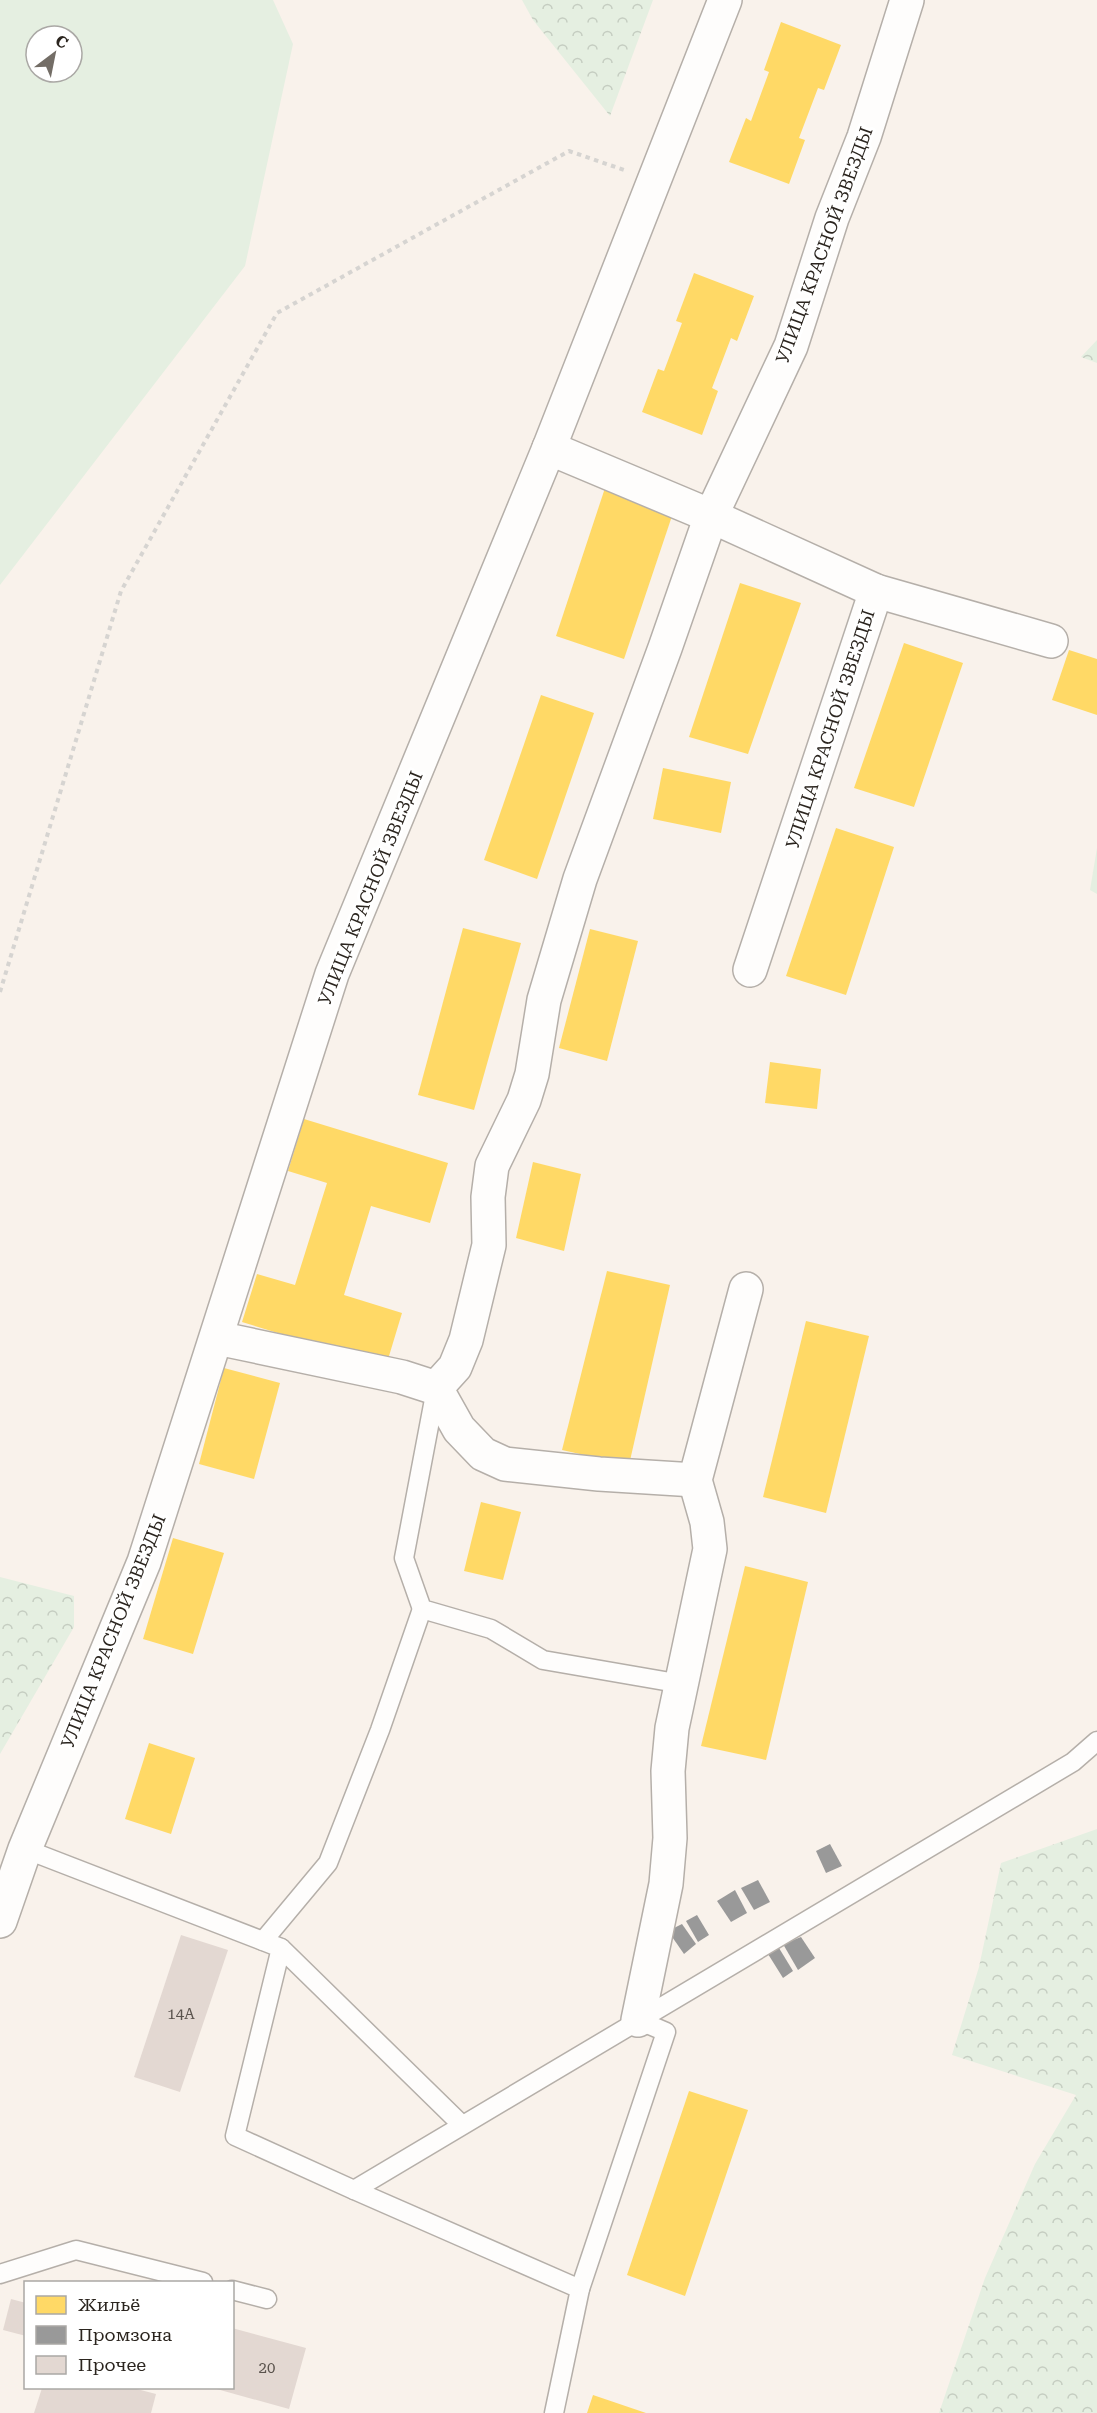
<svg xmlns="http://www.w3.org/2000/svg" width="1097" height="2413" font-family="'Roboto Serif',serif">
	<style>
		.green { fill: #e5efe1; fill-rule: evenodd }
		.forest { fill: url(#forest-crowns) }
		.homes { fill: #ffd966 }
		.industry { fill: #999 }
		.building { fill: #e3d8d2 }
		.lines { fill: none; stroke-linecap: round; stroke-linejoin: round }
		.service-casing { stroke: #b5afa9; stroke-width: 21 }
		.minor-casing { stroke: #b5afa9; stroke-width: 36 }
		.tertiary-casing { stroke: #b5afa9; stroke-width: 36 }
		.path { stroke: #d6d4d1; stroke-width: 4; stroke-dasharray: 4.5 4.5; stroke-linecap: butt }
		.service { stroke: #fefdfc; stroke-width: 18 }
		.minor { stroke: #fefdfc; stroke-width: 33 }
		.tertiary { stroke: #fefdfc; stroke-width: 33 }
		.labels { text-anchor: middle; dominant-baseline: central; stroke-width: 6; stroke-linejoin: round; paint-order: stroke }
		.number-label { font-size: 15px; fill: #5a534d }
		.street-label { font-size: 18px; fill: #2b251f; stroke: #fff }
	</style>
	<defs>
		<pattern id="forest-crowns" width="20" height="18" patternUnits="userSpaceOnUse" patternTransform="scale(1.5)"><rect width="20" height="18" fill="#e5efe1"/><path d="M2 6a3 3 0 1 1 6 0M12 15a3 3 0 1 1 6 0" fill="none" stroke="#c5cdc1"/></pattern>
	</defs>
	<rect width="100%" height="100%" fill="#f9f2eb"/>
	<path class="green" d="M0,0H273L293,44L245,266L0,585ZM36,36H72V72H36Z"/>
	<g class="forest">
		<polygon points="522,0 653,0 610,116 533,20"/>
		<polygon points="1097,340 1097,363 1081,357"/>
		<polygon points="1097,848 1097,894 1090,890"/>
		<polygon points="0,1577 74,1596 74,1627 0,1754"/>
		<polygon points="1097,1829 1097,2413 939,2413 985,2278 1035,2164 1076,2095 952,2055 979,1967 1001,1863"/>
	</g>
	<g class="homes">
		<polygon points="781,22 841,45 824,90 818,88 799,138 805,140 789,184 729,162 746,118 751,121 769,72 764,70"/>
		<polygon points="694,273 754,296 737,341 731,338 712,388 718,391 702,435 642,412 658,369 664,371 682,323 676,321"/>
		<polygon points="605,488 673,513 624,659 556,636"/>
		<polygon points="740,583 801,603 748,754 689,737"/>
		<polygon points="904,643 963,663 914,807 854,788"/>
		<polygon points="1069,650 1097,659 1097,715 1052,700"/>
		<polygon points="541,695 594,713 537,879 484,860"/>
		<polygon points="663,768 731,782 721,833 653,819"/>
		<polygon points="836,828 894,847 846,995 786,976"/>
		<polygon points="463,928 521,943 474,1110 418,1095"/>
		<polygon points="590,929 638,941 607,1061 559,1048"/>
		<polygon points="770,1062 821,1069 817,1109 765,1103"/>
		<polygon points="304,1119 448,1163 430,1223 371,1206 344,1295 402,1313 386,1366 242,1322 257,1274 295,1285 327,1183 288,1171"/>
		<polygon points="533,1162 581,1174 564,1251 516,1238"/>
		<polygon points="607,1271 670,1285 629,1465 562,1450"/>
		<polygon points="806,1321 869,1336 826,1513 763,1497"/>
		<polygon points="224,1368 280,1383 254,1479 199,1464"/>
		<polygon points="481,1502 521,1512 503,1580 464,1571"/>
		<polygon points="173,1538 224,1553 193,1654 143,1639"/>
		<polygon points="745,1566 808,1582 766,1760 701,1746"/>
		<polygon points="149,1743 195,1758 171,1834 125,1819"/>
		<polygon points="689,2091 748,2110 685,2296 627,2275"/>
		<polygon points="593,2395 646,2413 587,2413"/>
	</g>
	<g class="industry">
		<polygon points="830,1844 842,1866 826,1873 816,1851"/>
		<polygon points="758,1880 770,1902 754,1910 741,1888"/>
		<polygon points="735,1890 747,1913 731,1922 717,1901"/>
		<polygon points="697,1915 709,1935 698,1942 686,1921"/>
		<polygon points="682,1924 696,1944 684,1954 668,1931"/>
		<polygon points="801,1937 815,1958 798,1970 783,1944"/>
		<polygon points="779,1948 793,1971 783,1978 768,1954"/>
	</g>
	<g class="building">
		<polygon points="181,1935 228,1950 180,2092 134,2077"/>
		<polygon points="11,2299 26,2303 26,2336 3,2330"/>
		<polygon points="232,2328 306,2348 289,2409 213,2388 232,2388"/>
		<polygon points="42,2388 133,2388 156,2394 151,2413 34,2413"/>
	</g>
	<g class="lines">
		<g class="service-casing">
			<g id="service">
				<polyline points="436,1389 404,1558 422,1609 491,1629 543,1660 682,1684"/>
				<polyline points="25,1849 281,1948 235,2136 354,2190 1073,1762 1097,1741"/>
				<polyline points="263,1941 328,1863 380,1730 422,1609"/>
				<polyline points="281,1948 462,2125"/>
				<polyline points="354,2190 580,2289 554,2413"/>
				<polyline points="0,2274 76,2250 203,2282"/>
				<polyline points="580,2289 666,2032 638,2020"/>
				<polyline points="232,2290 267,2299"/>
			</g>
		</g>
		<g class="minor-casing">
			<g id="minor">
				<polyline points="549,448 711,516 876,591 1051,641"/>
				<polyline points="750,970 876,591"/>
				<polyline points="217,1338 402,1377 436,1388 459,1429 483,1454 505,1464 599,1474 695,1480"/>
				<polyline points="436,1388 455,1367 466,1340 489,1245 488,1197 492,1166 524,1100 532,1074 544,1000 580,879 665,648 711,516 791,346 832,218 864,137 907,0"/>
				<polyline points="638,2020 666,1884 670,1838 668,1771 672,1728 710,1549 707,1522 695,1480 746,1289"/>
			</g>
		</g>
		<g class="tertiary-casing">
			<polyline id="tertiary" points="0,1921 25,1849 144,1562 332,974 549,448 725,0"/>
		</g>
		<polyline class="path" points="0,992 121,591 277,313 569,151 624,170"/>
		<use href="#service" class="service"/>
		<use href="#minor" class="minor"/>
		<use href="#tertiary" class="tertiary"/>
	</g>
	<g class="labels">
		<g class="number-label">
			<text x="181" y="2014">14А</text>
			<text x="267" y="2368">20</text>
		</g>
		<g class="street-label">
			<text transform="translate(824 245) rotate(-70)">УЛИЦА КРАСНОЙ ЗВЕЗДЫ</text>
			<text transform="translate(830 729) rotate(-72)">УЛИЦА КРАСНОЙ ЗВЕЗДЫ</text>
			<text transform="translate(370 888) rotate(-68)">УЛИЦА КРАСНОЙ ЗВЕЗДЫ</text>
			<text transform="translate(113 1631) rotate(-68)">УЛИЦА КРАСНОЙ ЗВЕЗДЫ</text>
		</g>
	</g>
	<rect x="24" y="2281" width="210" height="108" fill="#ffffff" stroke="#aaa8a5" stroke-width="1.5"/>
	<rect x="36" y="2296" width="30" height="18" fill="#ffd966" stroke="#aaa8a5" stroke-width="1.5"/>
	<text x="78" y="2311" font-size="18" fill="#2b251f">Жильё</text>
	<rect x="36" y="2326" width="30" height="18" fill="#999999" stroke="#aaa8a5" stroke-width="1.5"/>
	<text x="78" y="2341" font-size="18" fill="#2b251f">Промзона</text>
	<rect x="36" y="2356" width="30" height="18" fill="#e3d8d2" stroke="#aaa8a5" stroke-width="1.5"/>
	<text x="78" y="2371" font-size="18" fill="#2b251f">Прочее</text>
	<g transform="translate(54 54) rotate(32)"><circle r="28" fill="#ffffff" stroke="#aaa8a5" stroke-width="1.5"/>
	<path d="M0-4.5L10 22L0 15L-10 22Z" fill="#736d66"/>
	<text y="-9" font-size="16" font-weight="bold" text-anchor="middle" fill="#2b251f">С</text>
	</g>
</svg>
